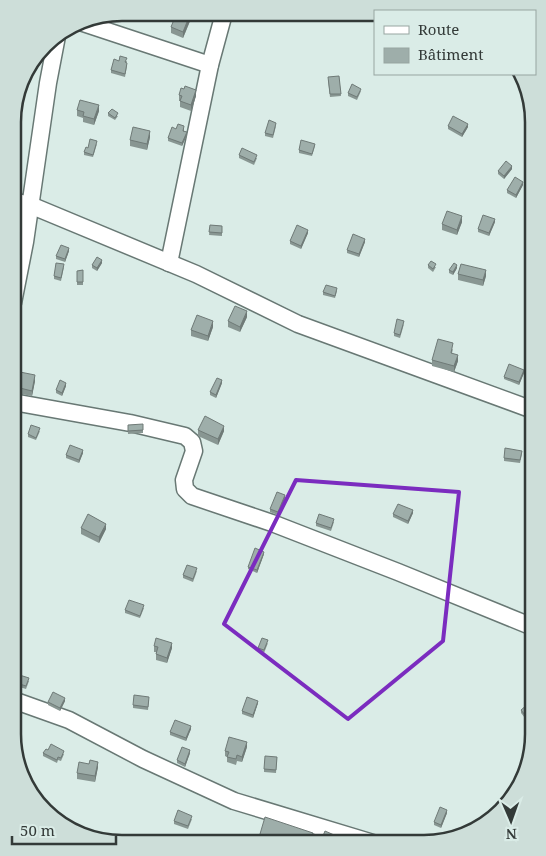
<svg xmlns="http://www.w3.org/2000/svg" width="546" height="856" font-family="'Noto Serif',serif">
	<style>
		.lines { fill: none; stroke-linecap: round; stroke-linejoin: round }
		.street-casing { stroke: #687874; stroke-width: 19 }
		.street { stroke: #fff; stroke-width: 16 }
		.wall { fill: #889692 }
		.shaded-wall { fill: #6f7a77 }
		.building { fill: #9eaeaa; stroke: #6f7a77 }
		.marked { fill: none; stroke: #7b2cbf; stroke-width: 4; stroke-linejoin: round }
		.rim { fill: none; stroke: #333a38; stroke-width: 2.5 }
	</style>
	<rect width="100%" height="100%" fill="#daece7"/>
	<g class="lines">
		<g class="street-casing">
			<g id="street">
				<polyline points="80,22 210,65"/>
				<polyline points="13,201 30,205 196,274 298,324 533,410"/>
				<polyline points="169,263 210,65 223,17"/>
				<polyline points="13,303 25,242 48,83 57,36"/>
				<polyline points="13,402 130,423 185,436 192,442 194,451 184,480 185,489 192,496 272,523 398,572 533,627"/>
				<polyline points="13,700 69,720 143,759 234,801 373,843"/>
			</g>
		</g>
		<use href="#street" class="street"/>
	</g>
	<g class="wall">
		<polygon points="285,16 293,16 290,20"/>
		<polygon points="190,17 190,21 183,38 171,33 171,27"/>
		<polygon points="119,61 127,61 126,63 127,66 125,77 111,73 111,70"/>
		<polygon points="339,76 341,96 330,97 328,80"/>
		<polygon points="361,91 357,100 348,96 348,93"/>
		<polygon points="179,95 196,96 191,111 180,107 180,101 179,101"/>
		<polygon points="77,110 99,111 94,125 83,122 83,118 77,116"/>
		<polygon points="108,113 118,116 115,120 108,116"/>
		<polygon points="276,126 273,138 265,136 265,133"/>
		<polygon points="448,126 468,127 462,137 448,129"/>
		<polygon points="176,129 184,129 184,131 187,135 182,146 168,141 168,138"/>
		<polygon points="150,137 147,150 130,146 130,140"/>
		<polygon points="97,144 93,157 84,155 84,152"/>
		<polygon points="315,146 312,156 299,153 299,150"/>
		<polygon points="239,155 257,158 254,165 239,158"/>
		<polygon points="512,169 504,179 498,174 498,171"/>
		<polygon points="523,185 516,198 507,193 507,190"/>
		<polygon points="462,222 457,235 442,230 442,224"/>
		<polygon points="495,222 489,236 478,232 478,229"/>
		<polygon points="210,225 222,226 222,236 209,235"/>
		<polygon points="308,233 301,249 290,244 290,241"/>
		<polygon points="365,242 359,257 347,253 347,250"/>
		<polygon points="69,251 65,262 56,259 56,256"/>
		<polygon points="102,263 97,271 92,268 92,265"/>
		<polygon points="428,265 436,267 433,272 428,268"/>
		<polygon points="64,267 61,281 54,279 54,276"/>
		<polygon points="457,268 453,275 449,273 449,270"/>
		<polygon points="83,270 83,285 77,285 77,271"/>
		<polygon points="458,274 486,276 483,286 458,280"/>
		<polygon points="337,291 335,298 323,295 323,292"/>
		<polygon points="247,317 240,332 228,327 228,321"/>
		<polygon points="404,324 400,338 394,336 394,333"/>
		<polygon points="213,327 208,341 191,336 191,330"/>
		<polygon points="453,349 452,353 458,361 454,372 432,366 432,360"/>
		<polygon points="524,373 519,385 504,379 504,377"/>
		<polygon points="35,381 32,396 16,393 16,387"/>
		<polygon points="222,383 216,398 210,395 210,392"/>
		<polygon points="66,386 62,396 56,393 56,390"/>
		<polygon points="128,425 143,430 143,433 128,434"/>
		<polygon points="198,430 224,431 218,445 198,436"/>
		<polygon points="40,431 36,440 28,437 28,434"/>
		<polygon points="83,453 79,463 66,458 66,455"/>
		<polygon points="522,454 520,463 504,461 504,458"/>
		<polygon points="285,498 278,515 270,512 270,509"/>
		<polygon points="413,513 408,524 393,517 393,514"/>
		<polygon points="334,522 331,531 316,526 316,523"/>
		<polygon points="81,528 106,529 99,543 81,534"/>
		<polygon points="264,554 257,573 248,569 248,567"/>
		<polygon points="197,571 193,582 183,578 183,575"/>
		<polygon points="144,608 140,618 125,613 125,610"/>
		<polygon points="268,643 264,653 258,651 258,648"/>
		<polygon points="154,646 172,648 167,663 156,660 156,652 154,652"/>
		<polygon points="13,673 29,681 26,689 13,685"/>
		<polygon points="149,700 148,710 133,708 133,705"/>
		<polygon points="65,701 60,711 48,705 48,702"/>
		<polygon points="258,703 253,718 242,714 242,711"/>
		<polygon points="521,710 532,711 525,718 521,713"/>
		<polygon points="191,729 186,741 170,735 170,732"/>
		<polygon points="247,747 242,762 237,761 236,765 227,762 227,757 225,756 225,751"/>
		<polygon points="48,750 64,754 61,761 58,760 57,763 43,756 43,753"/>
		<polygon points="190,753 185,767 177,763 177,760"/>
		<polygon points="277,757 276,773 264,772 264,769"/>
		<polygon points="98,767 95,782 77,779 77,773"/>
		<polygon points="447,813 441,828 434,825 434,822"/>
		<polygon points="192,819 188,829 174,824 174,821"/>
		<polygon points="260,834 313,841 312,843 261,843 260,842"/>
	</g>
	<g class="shaded-wall">
		<polygon points="189,17 190,17 190,21 183,38 183,32"/>
		<polygon points="196,90 196,96 191,111 191,105"/>
		<polygon points="99,105 99,111 94,125 94,119"/>
		<polygon points="468,124 468,127 462,137 462,134"/>
		<polygon points="150,131 150,137 147,150 147,144"/>
		<polygon points="187,132 187,135 182,146 182,143"/>
		<polygon points="512,166 512,169 504,179 504,176"/>
		<polygon points="523,182 523,185 516,198 516,195"/>
		<polygon points="462,216 462,222 457,235 457,230"/>
		<polygon points="495,219 495,222 489,236 489,233"/>
		<polygon points="308,230 308,233 301,249 301,246"/>
		<polygon points="365,239 365,242 359,257 359,254"/>
		<polygon points="69,248 69,251 65,262 65,259"/>
		<polygon points="102,260 102,263 97,271 97,268"/>
		<polygon points="457,265 457,268 453,275 453,272"/>
		<polygon points="486,270 486,276 483,286 483,280"/>
		<polygon points="247,311 247,317 240,332 240,327"/>
		<polygon points="213,321 213,327 208,341 208,336"/>
		<polygon points="458,355 458,361 454,372 454,366"/>
		<polygon points="524,370 524,373 519,385 519,382"/>
		<polygon points="35,375 35,381 32,396 32,391"/>
		<polygon points="222,380 222,383 216,398 216,395"/>
		<polygon points="66,383 66,386 62,396 62,393"/>
		<polygon points="224,426 224,431 218,445 218,439"/>
		<polygon points="83,450 83,453 79,463 79,460"/>
		<polygon points="285,495 285,498 278,515 278,512"/>
		<polygon points="413,510 413,513 408,524 408,521"/>
		<polygon points="106,524 106,529 99,543 99,537"/>
		<polygon points="264,552 264,554 257,573 257,570"/>
		<polygon points="172,643 172,648 167,663 167,658"/>
		<polygon points="65,698 65,701 60,711 60,708"/>
		<polygon points="258,701 258,703 253,718 253,715"/>
		<polygon points="532,708 532,711 525,718 525,715"/>
		<polygon points="191,726 191,729 186,741 186,738"/>
		<polygon points="247,742 247,747 242,762 242,757"/>
		<polygon points="190,750 190,753 185,767 185,764"/>
		<polygon points="98,762 98,767 95,782 95,776"/>
		<polygon points="447,810 447,813 441,828 441,825"/>
		<polygon points="313,833 313,841 312,843 309,843"/>
	</g>
	<g class="building">
		<polygon points="175,17 189,17 183,32 171,27"/>
		<polygon points="120,56 127,58 125,62 127,63 125,74 111,70 114,59 119,61"/>
		<polygon points="339,76 341,94 330,94 328,77"/>
		<polygon points="352,84 361,89 357,97 348,93"/>
		<polygon points="185,86 196,90 191,105 180,101 182,96 179,95 181,88 184,89"/>
		<polygon points="80,100 99,105 94,119 83,116 84,112 77,110"/>
		<polygon points="112,109 118,113 115,118 108,113"/>
		<polygon points="453,116 468,124 462,134 448,126"/>
		<polygon points="269,120 276,123 273,135 265,133"/>
		<polygon points="178,124 184,126 183,131 187,132 182,143 168,138 172,127 176,129"/>
		<polygon points="133,127 150,131 147,144 130,140"/>
		<polygon points="90,139 97,141 93,155 84,152 86,147 88,148"/>
		<polygon points="301,140 315,144 312,154 299,150"/>
		<polygon points="242,148 257,155 254,162 239,155"/>
		<polygon points="506,161 512,166 504,176 498,171"/>
		<polygon points="515,177 523,182 516,195 507,190"/>
		<polygon points="447,211 462,216 457,230 442,224"/>
		<polygon points="483,215 495,219 489,233 478,229"/>
		<polygon points="210,225 222,226 222,233 209,232"/>
		<polygon points="297,225 308,230 301,246 290,241"/>
		<polygon points="353,234 365,239 359,254 347,250"/>
		<polygon points="61,245 69,248 65,259 56,256"/>
		<polygon points="97,257 102,260 97,268 92,265"/>
		<polygon points="431,261 436,264 433,269 428,265"/>
		<polygon points="56,263 64,264 61,278 54,276"/>
		<polygon points="454,263 457,265 453,272 449,270"/>
		<polygon points="461,264 486,270 483,280 458,274"/>
		<polygon points="83,270 83,282 77,282 77,271"/>
		<polygon points="326,285 337,288 335,296 323,292"/>
		<polygon points="235,306 247,311 240,327 228,321"/>
		<polygon points="197,315 213,321 208,336 191,330"/>
		<polygon points="397,319 404,321 400,335 394,333"/>
		<polygon points="438,339 453,343 451,353 458,355 454,366 432,360"/>
		<polygon points="509,364 524,370 519,382 504,377"/>
		<polygon points="20,372 35,375 32,391 16,387"/>
		<polygon points="217,378 222,380 216,395 210,392"/>
		<polygon points="60,380 66,383 62,393 56,390"/>
		<polygon points="205,416 224,426 218,439 198,430"/>
		<polygon points="143,424 143,430 128,431 128,425"/>
		<polygon points="31,425 40,428 36,438 28,434"/>
		<polygon points="70,445 83,450 79,460 66,455"/>
		<polygon points="505,448 522,451 520,460 504,458"/>
		<polygon points="277,492 285,495 278,512 270,509"/>
		<polygon points="398,504 413,510 408,521 393,514"/>
		<polygon points="88,514 106,524 99,537 81,528"/>
		<polygon points="319,514 334,519 331,528 316,523"/>
		<polygon points="255,548 264,552 257,570 248,567"/>
		<polygon points="187,565 197,568 193,579 183,575"/>
		<polygon points="129,600 144,605 140,616 125,610"/>
		<polygon points="156,638 172,643 167,658 156,654 158,647 154,646"/>
		<polygon points="262,638 268,640 264,650 258,648"/>
		<polygon points="13,673 29,678 26,686 13,682"/>
		<polygon points="53,692 65,698 60,708 48,702"/>
		<polygon points="134,695 149,697 148,707 133,705"/>
		<polygon points="247,697 258,701 253,715 242,711"/>
		<polygon points="528,704 532,708 525,715 521,710"/>
		<polygon points="175,720 191,726 186,738 170,732"/>
		<polygon points="229,737 247,742 242,757 237,755 236,759 227,757 229,752 225,751"/>
		<polygon points="51,744 64,751 61,758 58,757 57,760 43,753 46,749 48,750"/>
		<polygon points="182,747 190,750 185,764 177,760"/>
		<polygon points="265,756 277,757 276,770 264,769"/>
		<polygon points="90,760 98,762 95,776 77,773 79,762 89,764"/>
		<polygon points="440,807 447,810 441,825 434,822"/>
		<polygon points="178,810 192,816 188,826 174,821"/>
		<polygon points="265,817 313,833 309,843 287,843 260,834"/>
		<polygon points="325,831 341,838 339,843 320,843"/>
	</g>
	<path class="marked" d="M296,480L459,492L443,641L348,719L224,624Z"/>
	<path d="M0 0H546V856H0ZM122 21H424A101 101 0 0 1 525 122V734A101 101 0 0 1 424 835H122A101 101 0 0 1 21 734V122A101 101 0 0 1 122 21Z" fill="#cdded9" fill-rule="evenodd"/>
	<path class="rim" d="M122 21H424A101 101 0 0 1 525 122V734A101 101 0 0 1 424 835H122A101 101 0 0 1 21 734V122A101 101 0 0 1 122 21Z"/>
	<rect x="374" y="10" width="162" height="65" fill="#daece7" stroke="#97a5a1"/>
	<rect x="384" y="26" width="25" height="8" fill="#ffffff" stroke="#97a5a1"/>
	<text x="418" y="35" font-size="15" fill="#333a38">Route</text>
	<rect x="384" y="48" width="25" height="15" fill="#9eaeaa" stroke="#97a5a1"/>
	<text x="418" y="60" font-size="15" fill="#333a38">Bâtiment</text>
	<g transform="translate(511 821) rotate(178)" stroke="#daece7" stroke-width="4" paint-order="stroke">
	<path d="M0-4L9 19L0 12L-9 19Z" fill="#333a38"/>
	<text y="-8" font-size="14" font-weight="bold" text-anchor="middle" fill="#333a38">N</text>
	</g>
	<path d="M12 836v8h104v-8" fill="none" stroke="#333a38" stroke-width="2.5"/>
	<text x="20" y="836" font-size="15" fill="#333a38" stroke="#daece7" stroke-width="4" paint-order="stroke">50 m</text>
</svg>
